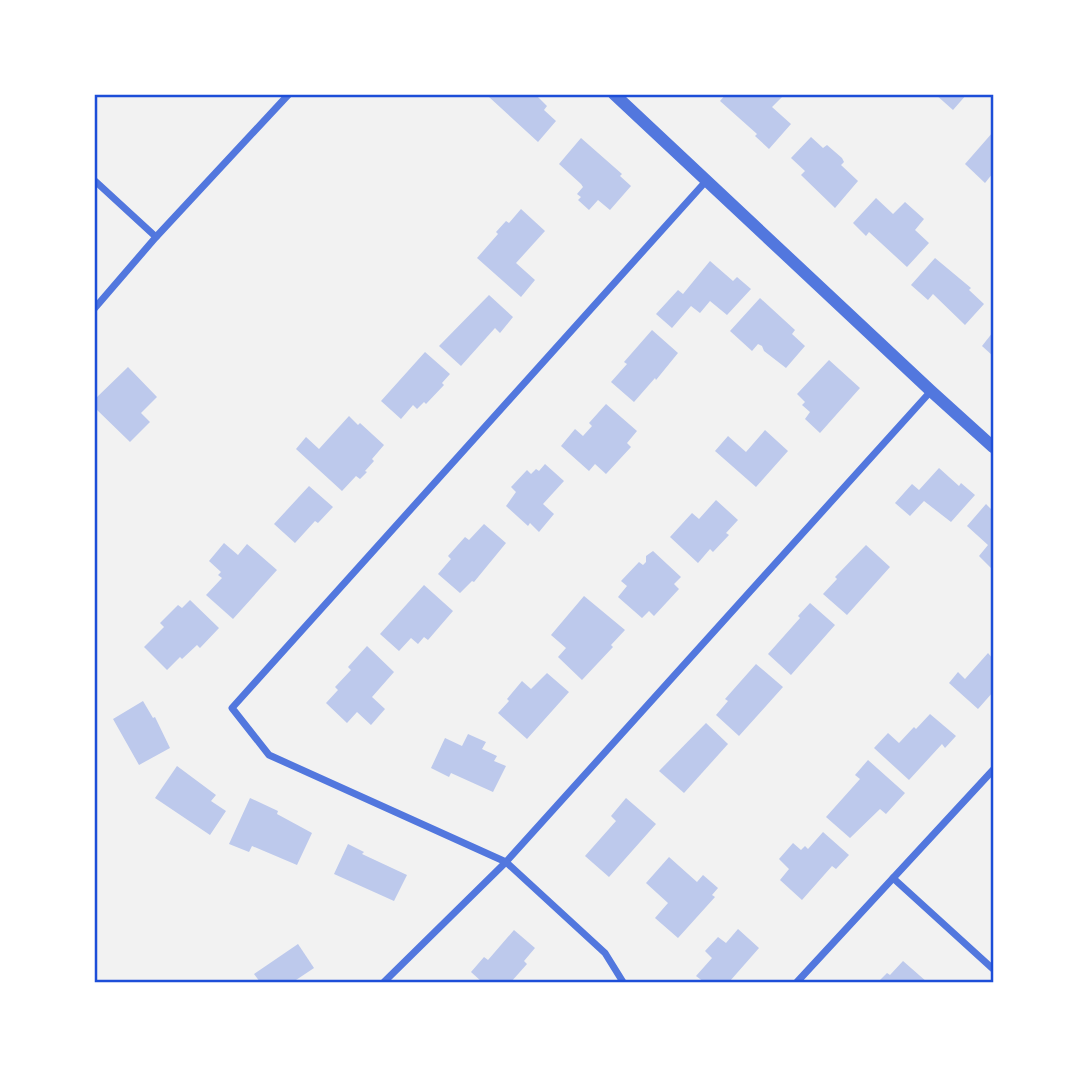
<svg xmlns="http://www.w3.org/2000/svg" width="1088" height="1077" font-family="Helvetica,sans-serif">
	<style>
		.building { fill: #bdc9ec }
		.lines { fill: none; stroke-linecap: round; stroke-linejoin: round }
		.minor { stroke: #5277de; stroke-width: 7 }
		.tertiary { stroke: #5277de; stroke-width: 12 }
		.neatline { fill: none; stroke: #1d4ed8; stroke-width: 2.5 }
	</style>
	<rect width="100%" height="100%" fill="#f2f2f2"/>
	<g class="building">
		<polygon points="491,94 535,94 547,106 544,110 556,121 538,142 489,97"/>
		<polygon points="726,94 781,94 783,96 772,107 791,124 769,149 755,136 757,134 720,101"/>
		<polygon points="935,94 967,94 953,110"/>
		<polygon points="993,132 993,173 985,183 965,164"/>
		<polygon points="811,137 823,148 827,145 842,158 844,162 841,165 858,181 835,208 801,175 805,171 791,158"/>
		<polygon points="581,138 622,174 620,176 631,186 610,210 598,200 589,210 578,200 581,197 577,194 583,187 581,184 559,164"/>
		<polygon points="876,198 893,214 905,202 924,219 915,230 929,243 907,267 869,232 866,236 853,223"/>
		<polygon points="521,209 545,231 516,263 535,280 521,297 477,258 498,234 496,232 506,221 509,223"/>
		<polygon points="935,258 971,288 969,290 984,304 965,325 933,294 928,300 911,285"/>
		<polygon points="710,261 733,281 737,277 751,289 727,315 710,301 700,313 691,306 672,328 656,314 678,290 683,294"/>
		<polygon points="489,295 513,317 500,333 495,328 461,366 439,346"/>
		<polygon points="760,298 795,330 792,334 805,346 786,368 764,351 762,346 758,344 752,351 730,331"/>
		<polygon points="652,330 678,353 656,380 655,378 634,402 611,382 627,364 624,362"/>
		<polygon points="993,332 993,356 982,346"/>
		<polygon points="425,352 450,374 442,383 444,385 426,404 424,402 417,409 413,405 401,419 381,401"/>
		<polygon points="829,360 860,388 820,433 805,419 810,412 802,405 805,402 797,394"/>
		<polygon points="128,367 157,397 141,413 150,422 130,442 94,407 94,400"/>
		<polygon points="606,404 637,431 627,443 631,447 606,474 595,464 589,471 561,446 575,429 583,436 592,426 589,423"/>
		<polygon points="349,416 358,425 360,423 384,445 372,459 374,461 365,471 367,472 360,479 356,476 342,491 296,449 306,437 319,449"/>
		<polygon points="765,430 788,451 756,487 715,451 728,436 746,452"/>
		<polygon points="545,464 564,481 543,504 554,514 539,532 530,523 528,526 506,506 516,492 511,487 527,470 531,474 536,469 539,471"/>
		<polygon points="939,468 959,486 961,483 975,495 951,522 924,501 910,516 895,503 912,484 919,490"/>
		<polygon points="309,486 333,507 318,523 315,521 295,543 274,524"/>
		<polygon points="716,500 738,520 726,533 729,535 713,552 710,549 698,563 670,537 692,513 699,519"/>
		<polygon points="986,504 993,511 993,565 991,568 979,556 988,545 967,526"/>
		<polygon points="484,524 506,543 474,582 472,581 460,593 438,574 451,559 448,556 465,537 469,540"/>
		<polygon points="224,543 238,555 247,544 277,570 233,619 206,595 222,578 218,575 221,572 209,561"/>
		<polygon points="866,545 890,567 847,615 823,594 837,579 835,577"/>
		<polygon points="653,551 681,577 674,584 679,589 654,616 649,611 642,618 618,597 627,586 621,581 639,562 643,565 646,562 646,556"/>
		<polygon points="424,585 453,611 428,640 424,637 418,644 411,638 399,651 380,634"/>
		<polygon points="584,596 625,630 611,645 613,647 582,680 558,657 566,648 551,635"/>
		<polygon points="190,600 219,628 200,648 197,645 182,659 180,657 167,670 144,647 164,627 160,623 178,605 182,608"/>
		<polygon points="810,603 835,625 791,675 768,654 800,618 798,616"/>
		<polygon points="367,646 394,672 372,697 385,709 371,725 357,712 347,723 326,703 338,690 335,687 351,670 348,667"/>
		<polygon points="988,653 993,659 993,692 978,709 949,683 958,672 965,679"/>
		<polygon points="756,664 783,687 739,736 716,715 728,701 725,699"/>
		<polygon points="547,673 569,692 527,739 498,713 509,701 507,699 522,681 531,689"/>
		<polygon points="143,701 153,718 155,717 170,748 139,765 113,719"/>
		<polygon points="930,714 956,736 945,748 942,744 909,780 874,748 888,733 899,743 914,727 916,729"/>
		<polygon points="706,723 728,744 684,793 659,771"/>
		<polygon points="468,734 486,742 482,749 497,756 494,761 506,766 493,792 451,773 449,777 431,768 445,738 462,746"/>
		<polygon points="868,760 905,793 886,814 880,809 850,838 826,817 860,779 855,775"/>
		<polygon points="177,766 216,795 211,801 226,811 210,835 155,798"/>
		<polygon points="250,798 278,811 277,814 312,833 297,865 252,846 249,852 229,844"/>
		<polygon points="626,798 656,824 609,877 585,856 616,821 611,816"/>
		<polygon points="823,832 849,855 836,869 832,866 802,900 780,880 789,869 779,859 793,843 801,850 805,846 808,849"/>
		<polygon points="348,844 364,852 362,854 407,875 394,901 334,874"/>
		<polygon points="669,857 697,882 703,875 718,888 712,895 715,897 678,938 655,918 668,903 646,883"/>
		<polygon points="738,929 759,948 730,981 733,982 704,982 696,976 712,958 705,951 718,937 726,943"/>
		<polygon points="514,930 535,948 524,961 527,964 511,982 506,980 504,982 482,982 471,972 484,957 488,960"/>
		<polygon points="298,944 314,968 293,982 260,982 254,974"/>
		<polygon points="903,961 927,982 878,982 887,973 890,975"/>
	</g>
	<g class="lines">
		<g class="minor">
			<polyline points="94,180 156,237"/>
			<polyline points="94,309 156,237 289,94"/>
			<polyline points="893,878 993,969"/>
			<polyline points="384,982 506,862 931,391"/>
			<polyline points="623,982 605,953 506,862 269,755 232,708 707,180"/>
			<polyline points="797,982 993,770"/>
		</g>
		<polyline class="tertiary" points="614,94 931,391 993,447"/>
	</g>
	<rect width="1088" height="1077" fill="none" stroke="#ffffff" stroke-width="192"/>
	<rect x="96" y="96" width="896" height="885" class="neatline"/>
</svg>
